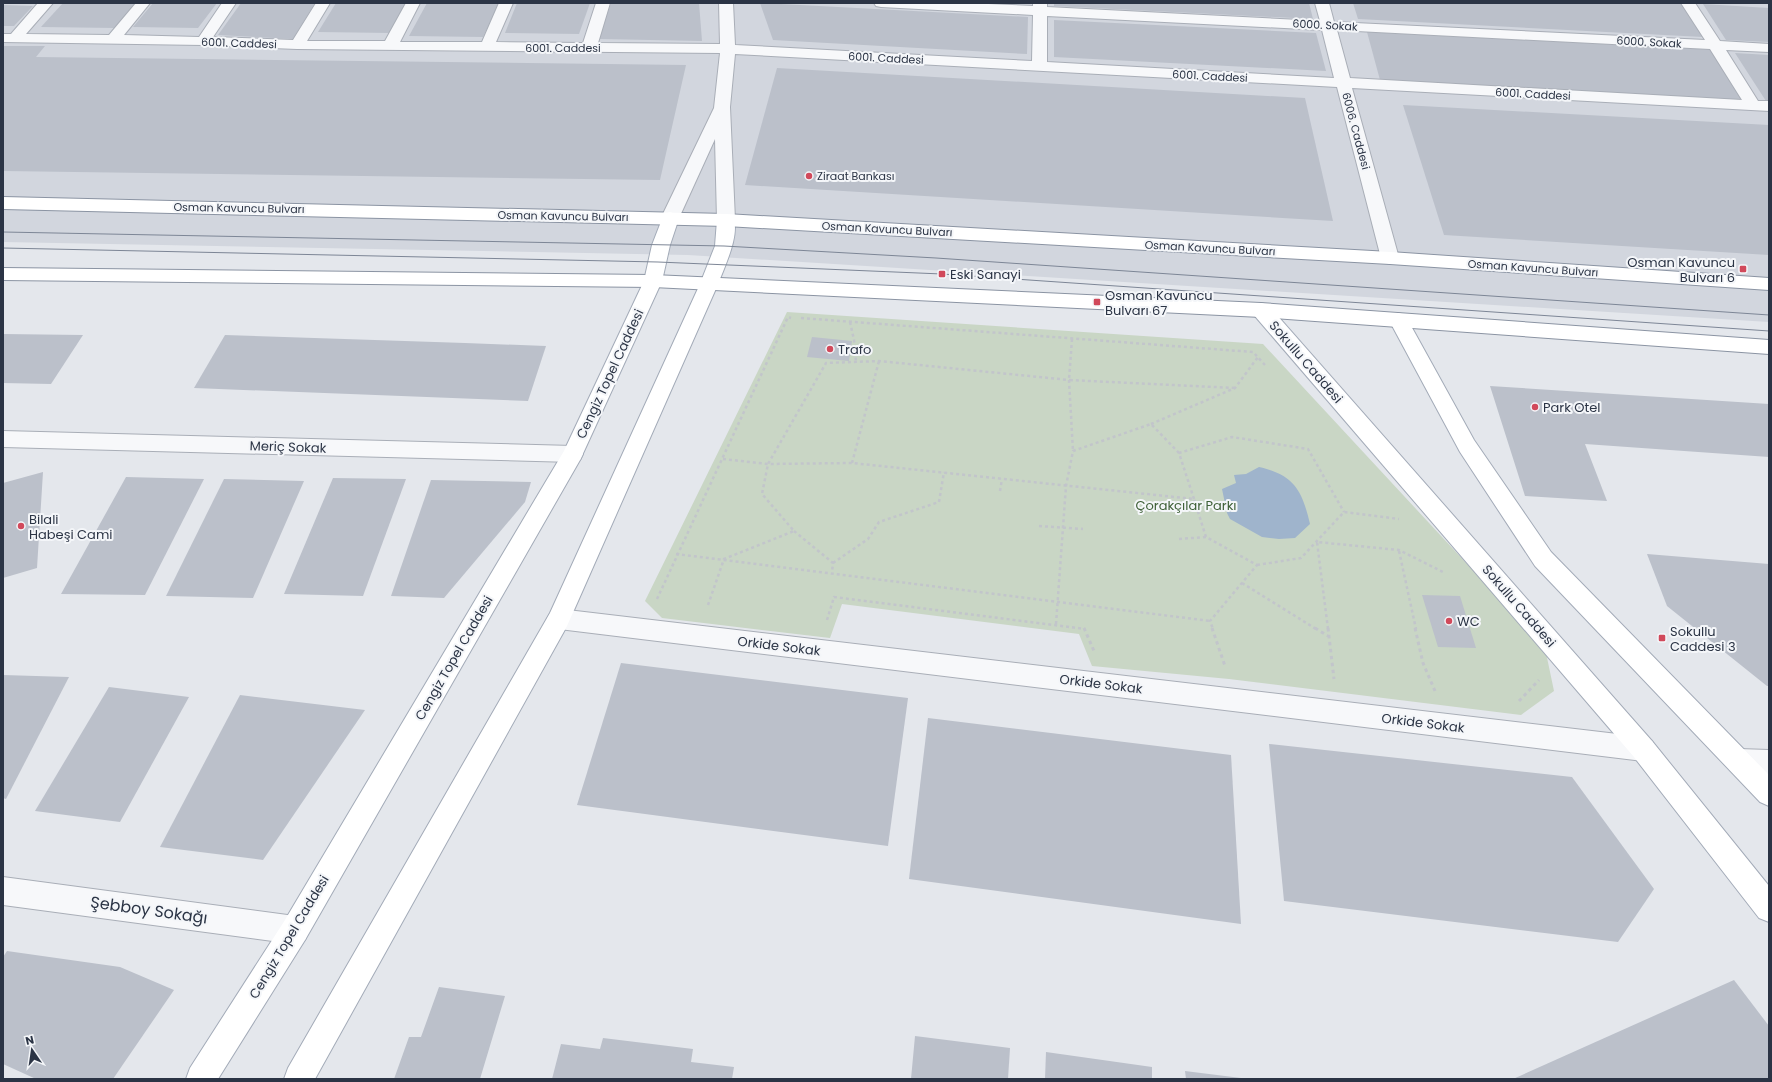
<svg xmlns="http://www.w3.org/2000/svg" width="1772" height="1082" font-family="Poppins,sans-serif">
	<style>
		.built { fill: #d2d6de }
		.green { fill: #c9d6c5 }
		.water { fill: #9fb4cc }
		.building { fill: #bbc0ca }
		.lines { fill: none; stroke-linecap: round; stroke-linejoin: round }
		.minor-casing { stroke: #a9aeb7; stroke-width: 2 }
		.major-casing { stroke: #a3abb8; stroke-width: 2 }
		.highway-casing { stroke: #8b94a3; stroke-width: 2 }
		.path-far1 { stroke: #c2c5cb; stroke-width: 2.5; stroke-dasharray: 3 3; stroke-linecap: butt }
		.path { stroke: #c2c5cb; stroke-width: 3; stroke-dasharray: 3.5 3.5; stroke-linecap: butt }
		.minor { fill: #f7f8fa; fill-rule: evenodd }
		.major { fill: #fff; fill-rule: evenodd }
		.highway { fill: #fff; fill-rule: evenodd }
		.tram { stroke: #7d8696; stroke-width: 1 }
		.poi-dot { fill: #d1495b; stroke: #f4f6f9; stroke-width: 1.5 }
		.labels { text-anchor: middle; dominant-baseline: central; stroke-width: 4; stroke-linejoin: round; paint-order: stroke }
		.far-street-label { font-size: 11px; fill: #2b3445; stroke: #f4f6f9 }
		.far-poi-label { font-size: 11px; fill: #2b3445; stroke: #f4f6f9; text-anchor: start }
		.poi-label { font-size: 13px; fill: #2b3445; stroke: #f4f6f9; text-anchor: start }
		.street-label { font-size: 13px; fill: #2b3445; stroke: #f4f6f9 }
		.park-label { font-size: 13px; fill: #3f6138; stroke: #f4f6f9 }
		.near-street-label { font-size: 16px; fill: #2b3445; stroke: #f4f6f9 }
	</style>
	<rect width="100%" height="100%" fill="#e4e7ec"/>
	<polygon class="built" points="3,3 1769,3 1769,322 688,255 3,242"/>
	<polygon class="green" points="787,312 1263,344 1545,648 1554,691 1521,715 1229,679 1092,666 1079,634 842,604 830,638 662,618 645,601"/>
	<path class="water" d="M1259,467C1294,475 1302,490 1310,524L1295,538L1279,539L1262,537L1230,519L1227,513L1222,489L1236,483L1234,475L1246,474Z"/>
	<g class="building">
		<polygon points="63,3 136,3 115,28 41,27"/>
		<polygon points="153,3 217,3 198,28 133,27"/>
		<polygon points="241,3 315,3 293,39 218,35"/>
		<polygon points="336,3 408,3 391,33 318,32"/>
		<polygon points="427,3 499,3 483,37 409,36"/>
		<polygon points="517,3 590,3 579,34 505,33"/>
		<polygon points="611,3 699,3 702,41 599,39"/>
		<polygon points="760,3 1028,17 1027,54 773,40"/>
		<polygon points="1054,3 1309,3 1313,19 1054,6"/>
		<polygon points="1353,3 1681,3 1703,37 1358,19"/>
		<polygon points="1703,4 1769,8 1769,42 1726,40"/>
		<polygon points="3,5 33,6 14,26 3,26"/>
		<polygon points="1054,20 1316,33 1326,71 1054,57"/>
		<polygon points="1367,32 1716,50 1747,101 1380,80"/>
		<polygon points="3,46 45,46 36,57 686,65 660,180 3,171"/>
		<polygon points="1735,53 1769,55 1769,101 1766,101"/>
		<polygon points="777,68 1305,98 1333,221 745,185"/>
		<polygon points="1403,105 1769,125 1769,255 1444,235"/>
		<polygon points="3,334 83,335 51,384 3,383"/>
		<polygon points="225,335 465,343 546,346 528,401 194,388"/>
		<polygon points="812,337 852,341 849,361 807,357"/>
		<polygon points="1490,386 1769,404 1769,457 1585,444 1607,501 1525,496"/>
		<polygon points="43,472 37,568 3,578 3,483"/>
		<polygon points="126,477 204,479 145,595 61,594"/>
		<polygon points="333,478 406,479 363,596 284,594"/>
		<polygon points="224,479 304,481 253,598 166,596"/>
		<polygon points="431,480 531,482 525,502 444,598 391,596"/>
		<polygon points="1647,554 1769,564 1769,686 1767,686 1667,606"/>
		<polygon points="1422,595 1460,596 1476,648 1438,647"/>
		<polygon points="621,663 908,698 888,846 577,805"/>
		<polygon points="3,675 69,677 6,799 3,798"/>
		<polygon points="109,687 189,697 120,822 35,811"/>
		<polygon points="240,695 365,710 263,860 160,847"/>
		<polygon points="928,718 1231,755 1241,924 909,879"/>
		<polygon points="1269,744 1572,777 1654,889 1618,942 1284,901"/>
		<polygon points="7,951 120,967 174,990 113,1079 36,1079 3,1064 3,957"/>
		<polygon points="1734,980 1769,1026 1769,1079 1513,1079"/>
		<polygon points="439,987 505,996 480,1079 394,1079 409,1037 421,1037"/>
		<polygon points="915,1036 1010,1048 1008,1079 911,1079"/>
		<polygon points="603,1038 693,1049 691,1062 734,1067 732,1079 552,1079 561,1044 600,1049"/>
		<polygon points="1046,1052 1152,1067 1152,1079 1045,1079"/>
		<polygon points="1185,1071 1241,1078 1241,1079 1186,1079"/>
	</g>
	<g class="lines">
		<g class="minor-casing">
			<g id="minor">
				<path d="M38,3H53L26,34L109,35L136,3H150L124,35L199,37L222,3H236L213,37L293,40L316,3H330L307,41H385L406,3H420L400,42H482L499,3H513L496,42L583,43L596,3H610L598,43L720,44L719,3H733L735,45L1032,61L1033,15L881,7L876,6L874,3H965L1033,6V3H1047V7L1320,21L1315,3H1329L1334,22L1705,40L1681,3H1695L1720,41L1769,44V52L1726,50L1758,101H1769V111L1352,88L1399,258L1396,262L1390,264L1384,262L1381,258L1337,87L735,54L730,107L735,220L732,224L726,226L720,224L717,220L715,139L679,218L676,222L670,224L664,222L661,218L714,108L720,53L297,49L203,45L3,42V34H11ZM1047,16L1322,30L1334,78L1047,62ZM1337,30L1710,49L1742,100L1350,78Z"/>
				<polygon points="3,431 573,446 580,448 583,454 580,460 573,462 3,447"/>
				<polygon points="559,609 1643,737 1652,741 1656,749 1652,757 1643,761 559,629 551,626 547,619 551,612"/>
				<polygon points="1739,749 1769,750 1769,774 1739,773 1730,770 1726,761 1730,752"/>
				<polygon points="3,877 295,916 305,920 309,930 305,940 295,944 3,905"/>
			</g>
		</g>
		<g class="major-casing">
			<g id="major">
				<polygon points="670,212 676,214 679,218 670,245 662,281 580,460 305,940 218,1079 186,1079 190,1068 285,920 564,451 644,281 652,245 664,214"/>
				<path d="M726,214L732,216C742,231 724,268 718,284L567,626L315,1079H284L288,1068L550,613L700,284L715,246L717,220L720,216Z"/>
				<polygon points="1261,303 1268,305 1652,741 1769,886 1769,922 1759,918 1634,757 1254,315 1252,310 1254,305"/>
				<polygon points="1398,313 1405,315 1474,440 1551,552 1769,775 1769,806 1760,802 1535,566 1460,452 1389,320 1391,315"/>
			</g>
		</g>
		<g class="highway-casing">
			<g id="highway">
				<polygon points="3,197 726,214 1390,252 1769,278 1769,290 1390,264 726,226 3,209"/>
				<polygon points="3,268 653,275 1261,303 1769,340 1769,354 1261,317 653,287 3,280"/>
			</g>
		</g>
		<g class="path-far1">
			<polyline points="801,318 1253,352 1265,365"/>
			<polyline points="850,322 854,340 856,362"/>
			<polyline points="1072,339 1069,380 1235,388"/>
			<polyline points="1151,424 1235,388 1258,357"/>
			<polyline points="723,459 768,464 852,463 1194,499 1206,537 1257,565 1210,621 1213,629"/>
			<polyline points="852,463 879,361"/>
			<polyline points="1000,491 1002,479"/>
			<polyline points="1194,499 1179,453 1232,437 1308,449 1344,512"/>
			<polyline points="1039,526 1083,529"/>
			<polyline points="794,531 833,563 832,572"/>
			<polyline points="1179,539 1206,537"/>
			<polyline points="1399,551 1416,629"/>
			<polyline points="676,554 1210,621"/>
			<polyline points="833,563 868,539 879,522 939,502 944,472"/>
			<polyline points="1257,565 1301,558 1344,512 1399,519"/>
			<polyline points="1242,583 1316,629"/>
			<polyline points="657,599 788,317 791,318"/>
			<polyline points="708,605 724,559 794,531 762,494 768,464 826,363 879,361 1069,380 1073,451"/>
			<polyline points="827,620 834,597 1085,629"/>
			<polyline points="1056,624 1066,486 1073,451 1151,424 1179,453"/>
			<polyline points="1328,629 1317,542 1399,550 1445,573"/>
		</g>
		<g class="path">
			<polyline points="1084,628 1094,651"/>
			<polyline points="1212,628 1225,666"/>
			<polyline points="1315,628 1328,636"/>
			<polyline points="1328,628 1334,679"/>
			<polyline points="1415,628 1423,663 1435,691"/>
			<polyline points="1519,701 1539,680"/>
		</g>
		<use href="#minor" class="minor"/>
		<use href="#major" class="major"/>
		<use href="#highway" class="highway"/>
		<g class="tram">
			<polyline points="3,232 724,246 936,258 1769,315"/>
			<polyline points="3,248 658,262 942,274 1769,331"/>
		</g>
	</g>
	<g class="poi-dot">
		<circle cx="809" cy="176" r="4"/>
		<rect x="1739" y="265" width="8" height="8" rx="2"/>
		<rect x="938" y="270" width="8" height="8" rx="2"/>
		<rect x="1093" y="298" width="8" height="8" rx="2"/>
		<circle cx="830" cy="349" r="4"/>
		<circle cx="1535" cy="407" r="4"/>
		<circle cx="21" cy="526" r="4"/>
		<circle cx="1449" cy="621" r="4"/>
		<rect x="1658" y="634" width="8" height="8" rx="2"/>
	</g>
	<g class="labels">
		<g class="far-street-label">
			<text transform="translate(1325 25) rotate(3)">6000. Sokak</text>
			<text transform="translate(1649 42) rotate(3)">6000. Sokak</text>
			<text transform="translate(239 43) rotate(2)">6001. Caddesi</text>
			<text x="563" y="48">6001. Caddesi</text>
			<text transform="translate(886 58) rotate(3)">6001. Caddesi</text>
			<text transform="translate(1210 76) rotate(3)">6001. Caddesi</text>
			<text transform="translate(1533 94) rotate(3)">6001. Caddesi</text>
			<text transform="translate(1356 131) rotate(75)">6006. Caddesi</text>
			<text transform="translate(239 208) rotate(1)">Osman Kavuncu Bulvarı</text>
			<text transform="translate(563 216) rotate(1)">Osman Kavuncu Bulvarı</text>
			<text transform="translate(887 229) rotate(3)">Osman Kavuncu Bulvarı</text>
			<text transform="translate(1210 248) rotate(3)">Osman Kavuncu Bulvarı</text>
			<text transform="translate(1533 268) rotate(4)">Osman Kavuncu Bulvarı</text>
		</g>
		<g class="far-poi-label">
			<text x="817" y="176">Ziraat Bankası</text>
		</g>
		<g class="poi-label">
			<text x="1735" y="262" text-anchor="end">Osman Kavuncu<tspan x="1735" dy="15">Bulvarı 6</tspan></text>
			<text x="950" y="274">Eski Sanayi</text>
			<text x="1105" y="295">Osman Kavuncu<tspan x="1105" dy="15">Bulvarı 67</tspan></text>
			<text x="838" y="349">Trafo</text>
			<text x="1543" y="407">Park Otel</text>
			<text x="29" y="519">Bilali<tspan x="29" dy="15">Habeşi Cami</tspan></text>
			<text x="1457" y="621">WC</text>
			<text x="1670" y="631">Sokullu<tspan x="1670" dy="15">Caddesi 3</tspan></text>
		</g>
		<g class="street-label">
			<text transform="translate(1306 362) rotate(49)">Sokullu Caddesi</text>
			<text transform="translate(610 374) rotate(-65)">Cengiz Topel Caddesi</text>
			<text transform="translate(288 447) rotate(2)">Meriç Sokak</text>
			<text transform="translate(1519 606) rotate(49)">Sokullu Caddesi</text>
			<text transform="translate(779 646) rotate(7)">Orkide Sokak</text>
			<text transform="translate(454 658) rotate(-60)">Cengiz Topel Caddesi</text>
			<text transform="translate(1101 684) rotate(7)">Orkide Sokak</text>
			<text transform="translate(1423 723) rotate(7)">Orkide Sokak</text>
			<text transform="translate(289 937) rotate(-59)">Cengiz Topel Caddesi</text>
		</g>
		<g class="park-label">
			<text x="1186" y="505">Çorakçılar Parkı</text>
		</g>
		<g class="near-street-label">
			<text transform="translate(149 910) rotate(8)">Şebboy Sokağı</text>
		</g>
	</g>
	<rect width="1772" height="1082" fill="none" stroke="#2b3445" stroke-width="8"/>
	<g transform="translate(32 1050) rotate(347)" stroke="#f4f6f9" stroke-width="3" paint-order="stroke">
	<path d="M0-3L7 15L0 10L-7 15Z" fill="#2b3445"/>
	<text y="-6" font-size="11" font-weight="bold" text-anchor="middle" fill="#2b3445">N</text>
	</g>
</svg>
